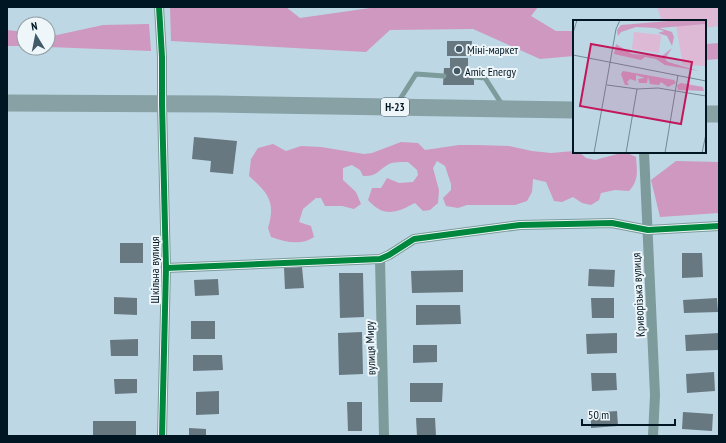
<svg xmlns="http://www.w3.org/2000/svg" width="726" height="443" font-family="'PT Sans Narrow',sans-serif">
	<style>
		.green { fill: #ddb9d5 }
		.forest { fill: #cf98c0 }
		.building { fill: #687880 }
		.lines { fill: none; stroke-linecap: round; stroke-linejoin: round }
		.lane { stroke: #7c9b9a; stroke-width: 5 }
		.street { stroke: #7c9b9a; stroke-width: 10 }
		.primary { stroke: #87a1a5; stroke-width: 17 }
		.cycleway-casing { stroke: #eff6fa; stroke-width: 8 }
		.cycleway { stroke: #00873e; stroke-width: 6 }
		.poi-dot { fill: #425a67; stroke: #eff6fa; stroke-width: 1.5 }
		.labels { text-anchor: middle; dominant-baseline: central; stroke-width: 4; stroke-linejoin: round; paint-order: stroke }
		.shield { fill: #eff6fa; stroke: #485a64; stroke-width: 1 }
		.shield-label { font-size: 11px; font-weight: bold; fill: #001723 }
		.poi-label { font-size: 12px; fill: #001723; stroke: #eff6fa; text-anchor: start }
		.street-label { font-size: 12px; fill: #001723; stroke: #eff6fa }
		.inset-road { fill: none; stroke: #718a97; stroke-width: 1 }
		.view { fill: #c2185b; fill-opacity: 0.15; stroke: #c2185b; stroke-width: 2 }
		.inset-edge { fill: none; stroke: #001723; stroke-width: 2 }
	</style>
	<rect width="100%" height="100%" fill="#bdd7e5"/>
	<polygon class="green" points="657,7 719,7 719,26 705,28 705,21 662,21"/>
	<g class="forest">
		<polygon points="170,7 286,7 300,18 377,7 538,7 531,16 556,31 574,31 574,56 540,59 473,29 390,30 366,52 171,41"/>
		<polygon points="149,24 151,51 48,47 48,34 57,35 103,25"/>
		<polygon points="7,30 24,32 24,46 7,46"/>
		<polygon points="719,43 719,59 705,60 705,44"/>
		<path d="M401,142L418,143L425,150L459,145H477L509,146L532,151L551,153L574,151V152H579L586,158L595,160L625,152L636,157C637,171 639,180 629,191L615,190L601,193L599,200L591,205L582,203L573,197L562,202L554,201L546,182L533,179L532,192L527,201L515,205H467L458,208L446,206L443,198L451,190V184L445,166L437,161L433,168L439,190L438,203L430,210L423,211L415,203C396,213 384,218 368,200L372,188H381L387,178L399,183L413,182L418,175L417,170L408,162C402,162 393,162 389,164C378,170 377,177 363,176L360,170L352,165L343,168V180L356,192L361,204L354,209L342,206H325L321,198H316L303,209L299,222L311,226L314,237C301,246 285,242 271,237L268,228C276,202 268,193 249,176L251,159L258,148L273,144L286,151L301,146L321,147L364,154L372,153Z"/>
		<polygon points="676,161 719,162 719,213 660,217 651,180"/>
	</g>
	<g class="building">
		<polygon points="447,41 472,41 471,56 447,56"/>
		<polygon points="450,58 468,58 468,68 474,68 474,85 443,85 444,68 450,68"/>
		<polygon points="194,137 237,141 233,174 210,172 211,161 192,159"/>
		<rect x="120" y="243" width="23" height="20"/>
		<polygon points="682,253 702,253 703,277 682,278"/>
		<polygon points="302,267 304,288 285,289 284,268"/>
		<polygon points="589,269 615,270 614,287 588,286"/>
		<polygon points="463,270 463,292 412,293 411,271"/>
		<polygon points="339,273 363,273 364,317 340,318"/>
		<polygon points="218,279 219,295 195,296 194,280"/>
		<polygon points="114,297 137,298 137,315 114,314"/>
		<polygon points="591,298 614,298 614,318 592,318"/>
		<polygon points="717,298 718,312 684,313 683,300"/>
		<polygon points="416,305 460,305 461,324 416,325"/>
		<rect x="191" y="321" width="24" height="18"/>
		<polygon points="362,332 363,374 339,375 338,333"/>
		<polygon points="617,333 617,353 587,354 586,334"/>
		<polygon points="719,333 719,350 686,351 685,335"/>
		<polygon points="138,339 138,356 111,356 110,340"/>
		<polygon points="413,345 437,345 437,362 413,363"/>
		<polygon points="193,355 222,355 223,370 193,371"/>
		<polygon points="714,372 715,391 687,393 686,374"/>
		<polygon points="591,373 616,373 617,390 592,391"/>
		<polygon points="114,379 137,379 137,393 115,394"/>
		<polygon points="410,383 443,383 442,402 410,402"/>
		<polygon points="219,391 219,414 196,415 196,392"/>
		<polygon points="347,402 362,402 362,431 348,431"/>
		<polygon points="617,411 618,426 591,428 591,413"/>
		<polygon points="683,412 713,414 712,431 682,429"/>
		<polygon points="416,418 435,418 436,436 417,436"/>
		<rect x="93" y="421" width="43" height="15"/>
		<polygon points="189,428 206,429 206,436 189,436"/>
	</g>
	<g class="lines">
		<g class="lane">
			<polyline points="474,77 485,78 503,106"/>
			<polyline points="397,104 416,74 444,76"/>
		</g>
		<g class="street">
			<polyline points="159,7 162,57 162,104 166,268 162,436"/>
			<polyline points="644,152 655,395 653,436"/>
			<polyline points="380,259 384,436"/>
			<polyline points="166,268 380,259 389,255 414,239 520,225 612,223 648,230 719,226"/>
		</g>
		<g class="primary">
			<polyline points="7,103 216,104 574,110"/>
			<polyline points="705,114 719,114"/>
		</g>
		<g class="cycleway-casing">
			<g id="cycleway">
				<polyline points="159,7 162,57 162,104 166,268 162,436"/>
				<polyline points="166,268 380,259 389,255 414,239 520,225 612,223 648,230 719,226"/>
			</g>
		</g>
		<use href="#cycleway" class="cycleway"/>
	</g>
	<g class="poi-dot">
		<circle cx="459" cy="49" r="4"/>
		<circle cx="457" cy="71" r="4"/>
	</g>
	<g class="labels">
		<rect class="shield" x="381" y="98" width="28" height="18" rx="3"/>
		<g class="shield-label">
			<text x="395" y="107">Н-23</text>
		</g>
		<g class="poi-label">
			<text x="467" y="49">Міні-маркет</text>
			<text x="465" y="71">Amic Energy</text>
		</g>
		<g class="street-label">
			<text transform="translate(154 270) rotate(-90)">Шкільна вулиця</text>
			<text transform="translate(638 295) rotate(-93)">Криворізька вулиця</text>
			<text transform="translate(370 348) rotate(-92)">вулиця Миру</text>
		</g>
	</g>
	<g transform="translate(573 20)">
		<rect width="133" height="133" fill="#bdd7e5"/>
		<path d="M133,4V46L110,45L103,6ZM61,12L88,15L86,33L59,29Z" fill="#ddb9d5"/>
		<path d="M107,0H133V4L86,8L99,12L101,17L99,26L94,16L85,13L91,11L82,8L63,7L48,12L45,16L44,10L48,5ZM43,24L59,34L89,36L99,28L92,39L95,42L126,51L92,45L83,39L72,37L68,40L41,34ZM50,51L101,60L103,63L95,67L88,62L86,65L77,64L75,57L74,63H66L65,59L72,58L63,55V61L57,59L54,62L56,65H52L48,54ZM108,63L130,67L131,71L105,70L104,65Z" fill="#cf98c0"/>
		<path class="inset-road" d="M0,13L4,0M0,35L133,61M34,65L64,69L85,68L133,76M21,133L43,9L47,0M53,133L64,69M92,133L105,55M129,133L133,114"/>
		<path class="view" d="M18,24L119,42L108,104L7,86Z"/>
		<rect width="133" height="133" class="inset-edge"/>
	</g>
	<rect width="726" height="443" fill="none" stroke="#001723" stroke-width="16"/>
	<g transform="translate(36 36) rotate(350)"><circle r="19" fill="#eff6fa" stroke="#8f9da4"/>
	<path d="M0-3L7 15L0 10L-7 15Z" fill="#425a67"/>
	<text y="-6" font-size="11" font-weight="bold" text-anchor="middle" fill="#001723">N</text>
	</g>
	<path d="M582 419v6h93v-6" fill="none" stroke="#001723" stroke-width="2"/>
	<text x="588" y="419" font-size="12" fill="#001723" stroke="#eff6fa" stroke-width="3" paint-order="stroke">50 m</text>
</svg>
